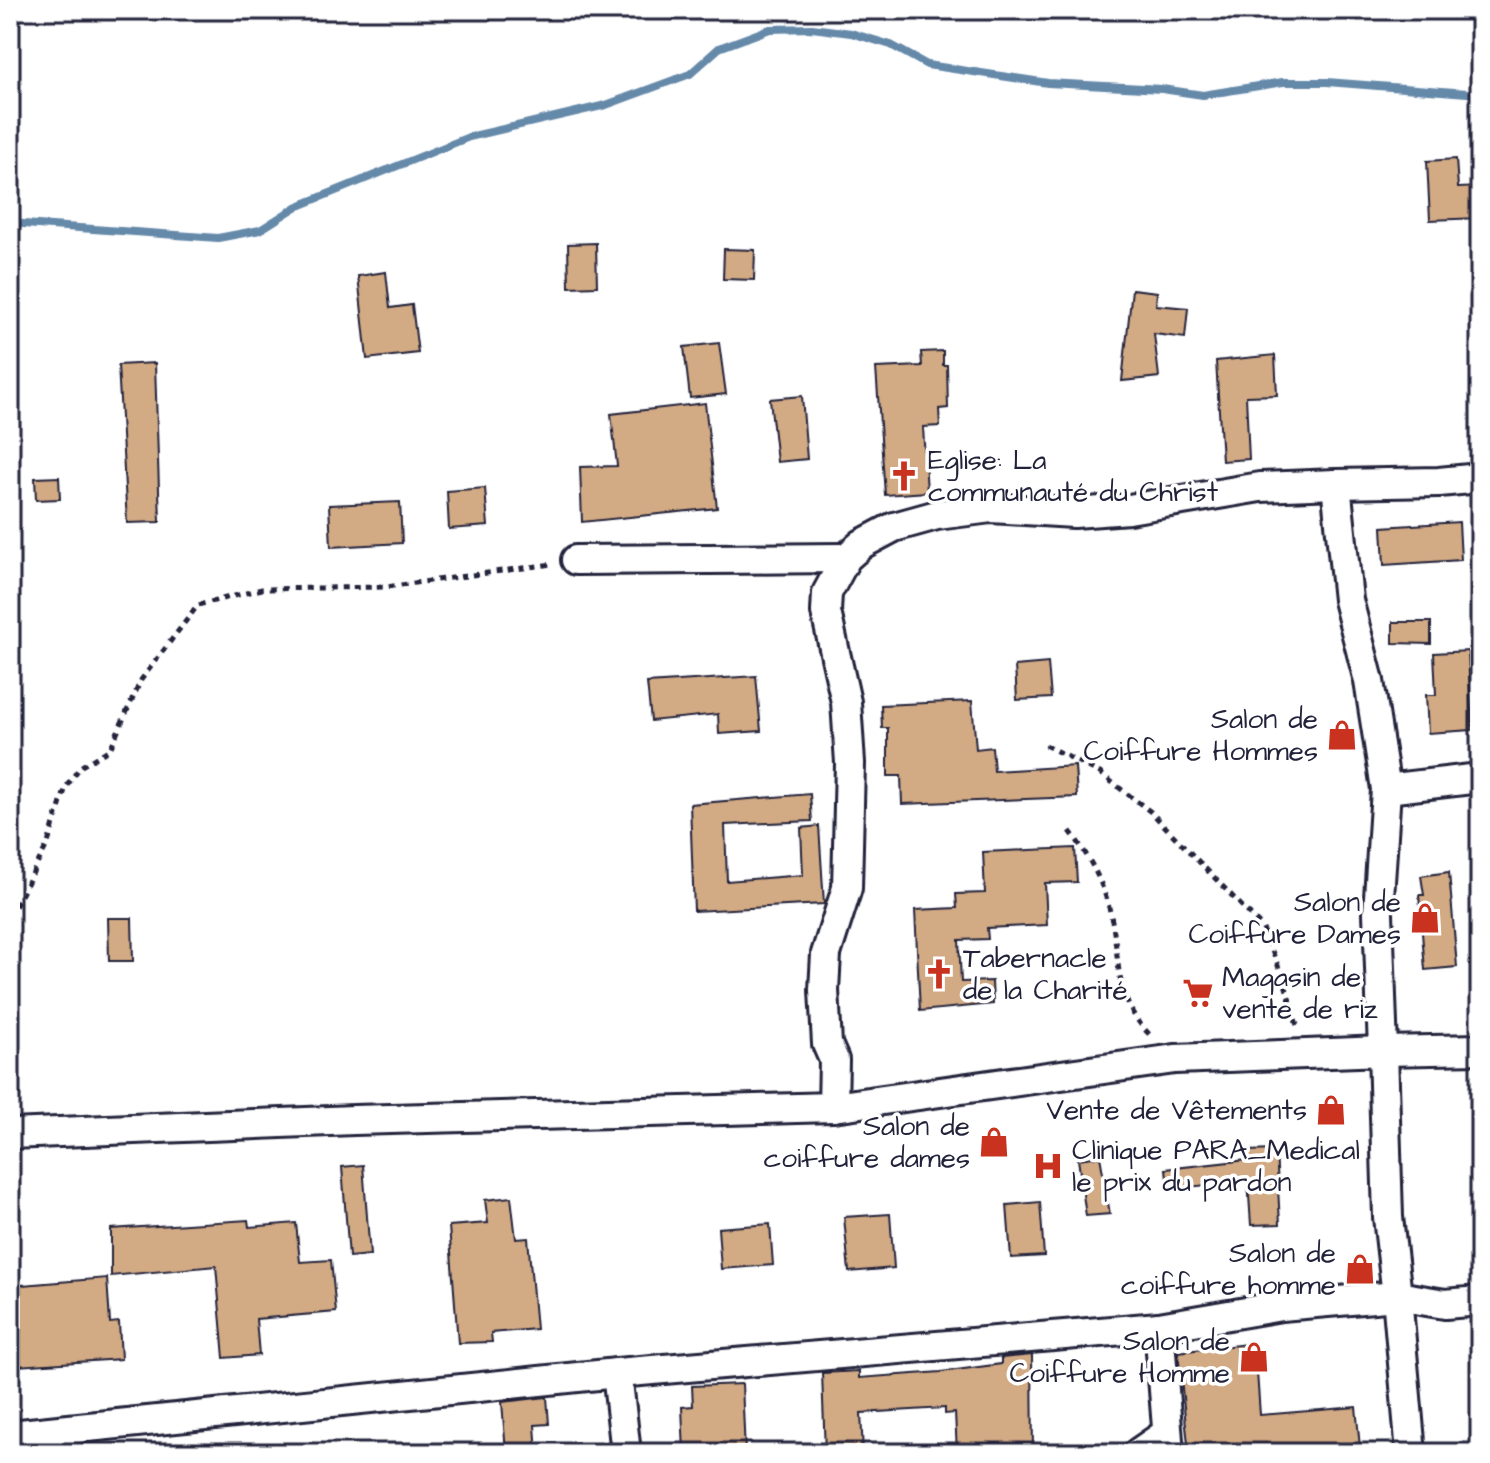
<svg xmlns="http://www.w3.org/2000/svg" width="1490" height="1463" font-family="'Architects Daughter',sans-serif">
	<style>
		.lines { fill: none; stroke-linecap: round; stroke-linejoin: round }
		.stream { stroke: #6589a9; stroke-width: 8 }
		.building { fill: #d2aa84; stroke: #22223b; stroke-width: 2 }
		.minor-casing { stroke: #22223b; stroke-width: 34 }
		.path { stroke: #22223b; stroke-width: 5; stroke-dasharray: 6 6; stroke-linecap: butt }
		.minor { stroke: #fff; stroke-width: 28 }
		.labels { text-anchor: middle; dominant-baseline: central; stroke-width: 7; stroke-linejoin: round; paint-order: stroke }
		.poi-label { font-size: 28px; fill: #22223b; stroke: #fff; text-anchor: end }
	</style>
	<rect width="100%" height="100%" fill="#fff"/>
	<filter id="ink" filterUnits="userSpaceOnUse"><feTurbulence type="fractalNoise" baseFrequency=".0125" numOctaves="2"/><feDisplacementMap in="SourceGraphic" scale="16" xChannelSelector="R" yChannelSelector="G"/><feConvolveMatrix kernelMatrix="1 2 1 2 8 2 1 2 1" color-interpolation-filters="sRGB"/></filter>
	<g filter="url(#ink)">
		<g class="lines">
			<polyline class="stream" points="10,223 218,238 260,230 296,207 469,137 606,105 690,74 719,48 770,29 812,28 851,33 891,45 927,65 1048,83 1162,89 1203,95 1283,82 1327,82 1480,94"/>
		</g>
		<g class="building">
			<polygon points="1456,159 1458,188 1480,187 1480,218 1430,220 1427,161"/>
			<polygon points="596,243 597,286 569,287 568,244"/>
			<polygon points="724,249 755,250 754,280 723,279"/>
			<polygon points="386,272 390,308 412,305 418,353 367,359 358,276"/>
			<polygon points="1132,289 1157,292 1156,305 1188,308 1185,338 1154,334 1159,377 1122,381"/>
			<polygon points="719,343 726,394 690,398 684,347"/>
			<polygon points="943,351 943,365 947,365 948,408 939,409 940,426 923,427 927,492 885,495 876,368 922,366 921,352"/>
			<polygon points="1275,355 1277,395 1246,396 1249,459 1222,461 1216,361"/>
			<polygon points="155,363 160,522 127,523 118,365"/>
			<polygon points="802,396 807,459 777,462 770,399"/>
			<polygon points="705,403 717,508 582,522 580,467 617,466 611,414"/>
			<polygon points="59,477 60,499 36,500 35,478"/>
			<polygon points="485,488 488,526 449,529 447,491"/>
			<polygon points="400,502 402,543 331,547 329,505"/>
			<polygon points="1459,522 1461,560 1384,565 1382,527"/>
			<polygon points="1393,622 1431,622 1431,644 1393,643"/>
			<polygon points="1468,651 1472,730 1428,733 1426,695 1436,695 1434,653"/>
			<polygon points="1048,663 1051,698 1017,700 1015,666"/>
			<polygon points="756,676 761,731 719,734 718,714 651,721 647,683"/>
			<polygon points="972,701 976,749 992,747 994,771 1075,766 1077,797 902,804 901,776 888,776 888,728 882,728 881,705"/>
			<polygon points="810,794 812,821 725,825 727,881 803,875 801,828 819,826 824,904 694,911 690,804"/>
			<polygon points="1075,848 1077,882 1045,883 1047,925 987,928 988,939 959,940 961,982 992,981 993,1004 920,1011 915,910 957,908 956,894 985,893 983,852"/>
			<polygon points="1449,872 1457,967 1425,970 1419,895 1424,895 1421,876"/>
			<polygon points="108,918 132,918 133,961 109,961"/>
			<polygon points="1276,1150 1280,1224 1251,1225 1248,1181 1168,1189 1166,1169 1247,1160 1246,1151"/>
			<polygon points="1100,1156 1110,1214 1086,1216 1078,1159"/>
			<polygon points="363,1165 370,1255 349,1257 342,1167"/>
			<polygon points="511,1197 516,1239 528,1238 536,1329 491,1333 492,1342 458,1343 449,1226 488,1223 485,1200"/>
			<polygon points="1040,1202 1044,1256 1011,1258 1007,1205"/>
			<polygon points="890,1214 894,1268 849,1272 844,1217"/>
			<polygon points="248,1220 249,1227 296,1223 300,1262 331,1260 336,1312 256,1319 259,1355 224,1358 216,1266 111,1276 111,1229"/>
			<polygon points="770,1224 773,1265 721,1269 718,1228"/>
			<polygon points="107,1278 110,1323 119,1322 121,1359 17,1366 15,1321 10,1322 10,1286"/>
			<polygon points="1255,1343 1260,1415 1356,1407 1360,1447 1283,1453 1189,1453 1178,1352"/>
			<polygon points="1032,1355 1033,1453 957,1453 955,1413 945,1414 945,1408 861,1413 863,1453 825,1453 822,1373 859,1371 859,1378 941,1372 1001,1364 1001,1358"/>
			<polygon points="742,1384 745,1453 684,1453 682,1407 693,1406 692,1386"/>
			<polygon points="547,1397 549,1424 535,1425 537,1453 506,1453 502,1402"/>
		</g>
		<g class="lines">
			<g class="minor-casing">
				<g id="minor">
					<polyline points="1480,478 1439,482 1336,484 1348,600 1369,681 1386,789 1378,913 1383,1051 1480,1049"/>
					<polyline points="576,560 846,558"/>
					<polyline points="1386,789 1480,778"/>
					<polyline points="833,1107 834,1060 827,1044 824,990 826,954 847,888 850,763 846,702 826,612 827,593 846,558 862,544 894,527 937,515 991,508 1074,513 1129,509 1260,487 1336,484"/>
					<polyline points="10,1134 354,1120 833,1107 1175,1059 1383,1051 1388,1217 1397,1296 1445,1304 1480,1301"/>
					<polyline points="1159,1327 1169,1453"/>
					<polyline points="617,1373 626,1453"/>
					<polyline points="10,1435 617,1373 1159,1327 1281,1306 1397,1296 1411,1453"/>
					<polyline points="1138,1453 1167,1433"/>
				</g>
			</g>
			<g class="path">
				<polyline points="1045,745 1100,773 1151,812 1262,927 1284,980 1298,1029"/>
				<path d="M1070,831C1090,857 1106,888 1112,921C1121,967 1114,999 1151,1036"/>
				<polyline points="10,917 48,843 66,787 80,767 110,749 141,680 198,605 262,589 386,587 552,564"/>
			</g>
			<use href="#minor" class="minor"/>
		</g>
	</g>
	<defs>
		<g id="church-bare" transform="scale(2.4)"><path d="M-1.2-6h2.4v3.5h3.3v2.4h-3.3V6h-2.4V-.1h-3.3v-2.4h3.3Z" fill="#c8321e" stroke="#fff" stroke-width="2.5" paint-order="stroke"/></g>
		<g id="shop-bare" transform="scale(2.4)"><path d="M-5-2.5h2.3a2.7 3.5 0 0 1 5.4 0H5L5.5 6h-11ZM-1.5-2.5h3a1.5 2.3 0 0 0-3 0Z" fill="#c8321e" stroke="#fff" stroke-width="2.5" paint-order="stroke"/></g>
		<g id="supermarket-bare" transform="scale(2.4)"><path d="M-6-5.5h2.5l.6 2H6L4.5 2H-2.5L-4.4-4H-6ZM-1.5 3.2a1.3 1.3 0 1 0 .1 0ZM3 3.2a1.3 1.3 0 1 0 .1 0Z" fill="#c8321e" stroke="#fff" stroke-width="2.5" paint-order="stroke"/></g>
		<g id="hospital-bare" transform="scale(2.4)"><path d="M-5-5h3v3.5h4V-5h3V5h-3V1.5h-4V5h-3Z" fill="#c8321e" stroke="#fff" stroke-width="2.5" paint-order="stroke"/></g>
	</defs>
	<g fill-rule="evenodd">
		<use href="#church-bare" x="904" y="476"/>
		<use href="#shop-bare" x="1342" y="735"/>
		<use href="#shop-bare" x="1425" y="918"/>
		<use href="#church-bare" x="939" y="974"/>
		<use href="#supermarket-bare" x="1198" y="993"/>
		<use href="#shop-bare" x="1331" y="1110"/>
		<use href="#shop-bare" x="994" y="1142"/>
		<use href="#hospital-bare" x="1048" y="1166"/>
		<use href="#shop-bare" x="1360" y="1269"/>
		<use href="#shop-bare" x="1254" y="1357"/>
	</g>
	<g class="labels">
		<g class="poi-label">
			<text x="928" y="460" text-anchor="start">Eglise: La<tspan x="928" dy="32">communauté du Christ</tspan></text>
			<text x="1318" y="719">Salon de<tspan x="1318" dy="32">Coiffure Hommes</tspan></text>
			<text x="1401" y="902">Salon de<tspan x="1401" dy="32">Coiffure Dames</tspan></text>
			<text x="963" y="958" text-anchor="start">Tabernacle<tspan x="963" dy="32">de la Charité</tspan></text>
			<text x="1222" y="977" text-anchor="start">Magasin de<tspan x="1222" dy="32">vente de riz</tspan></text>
			<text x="1307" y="1110">Vente de Vêtements</text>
			<text x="970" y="1126">Salon de<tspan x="970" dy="32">coiffure dames</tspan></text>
			<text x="1072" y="1150" text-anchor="start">Clinique PARA_Medical<tspan x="1072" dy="32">le prix du pardon</tspan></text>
			<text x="1336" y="1253">Salon de<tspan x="1336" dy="32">coiffure homme</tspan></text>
			<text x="1230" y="1341">Salon de<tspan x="1230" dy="32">Coiffure Homme</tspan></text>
		</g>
	</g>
	<rect width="1490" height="1463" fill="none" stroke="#fff" stroke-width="40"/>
	<rect x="20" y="20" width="1450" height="1423" fill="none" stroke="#22223b" stroke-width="3" filter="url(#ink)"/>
</svg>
